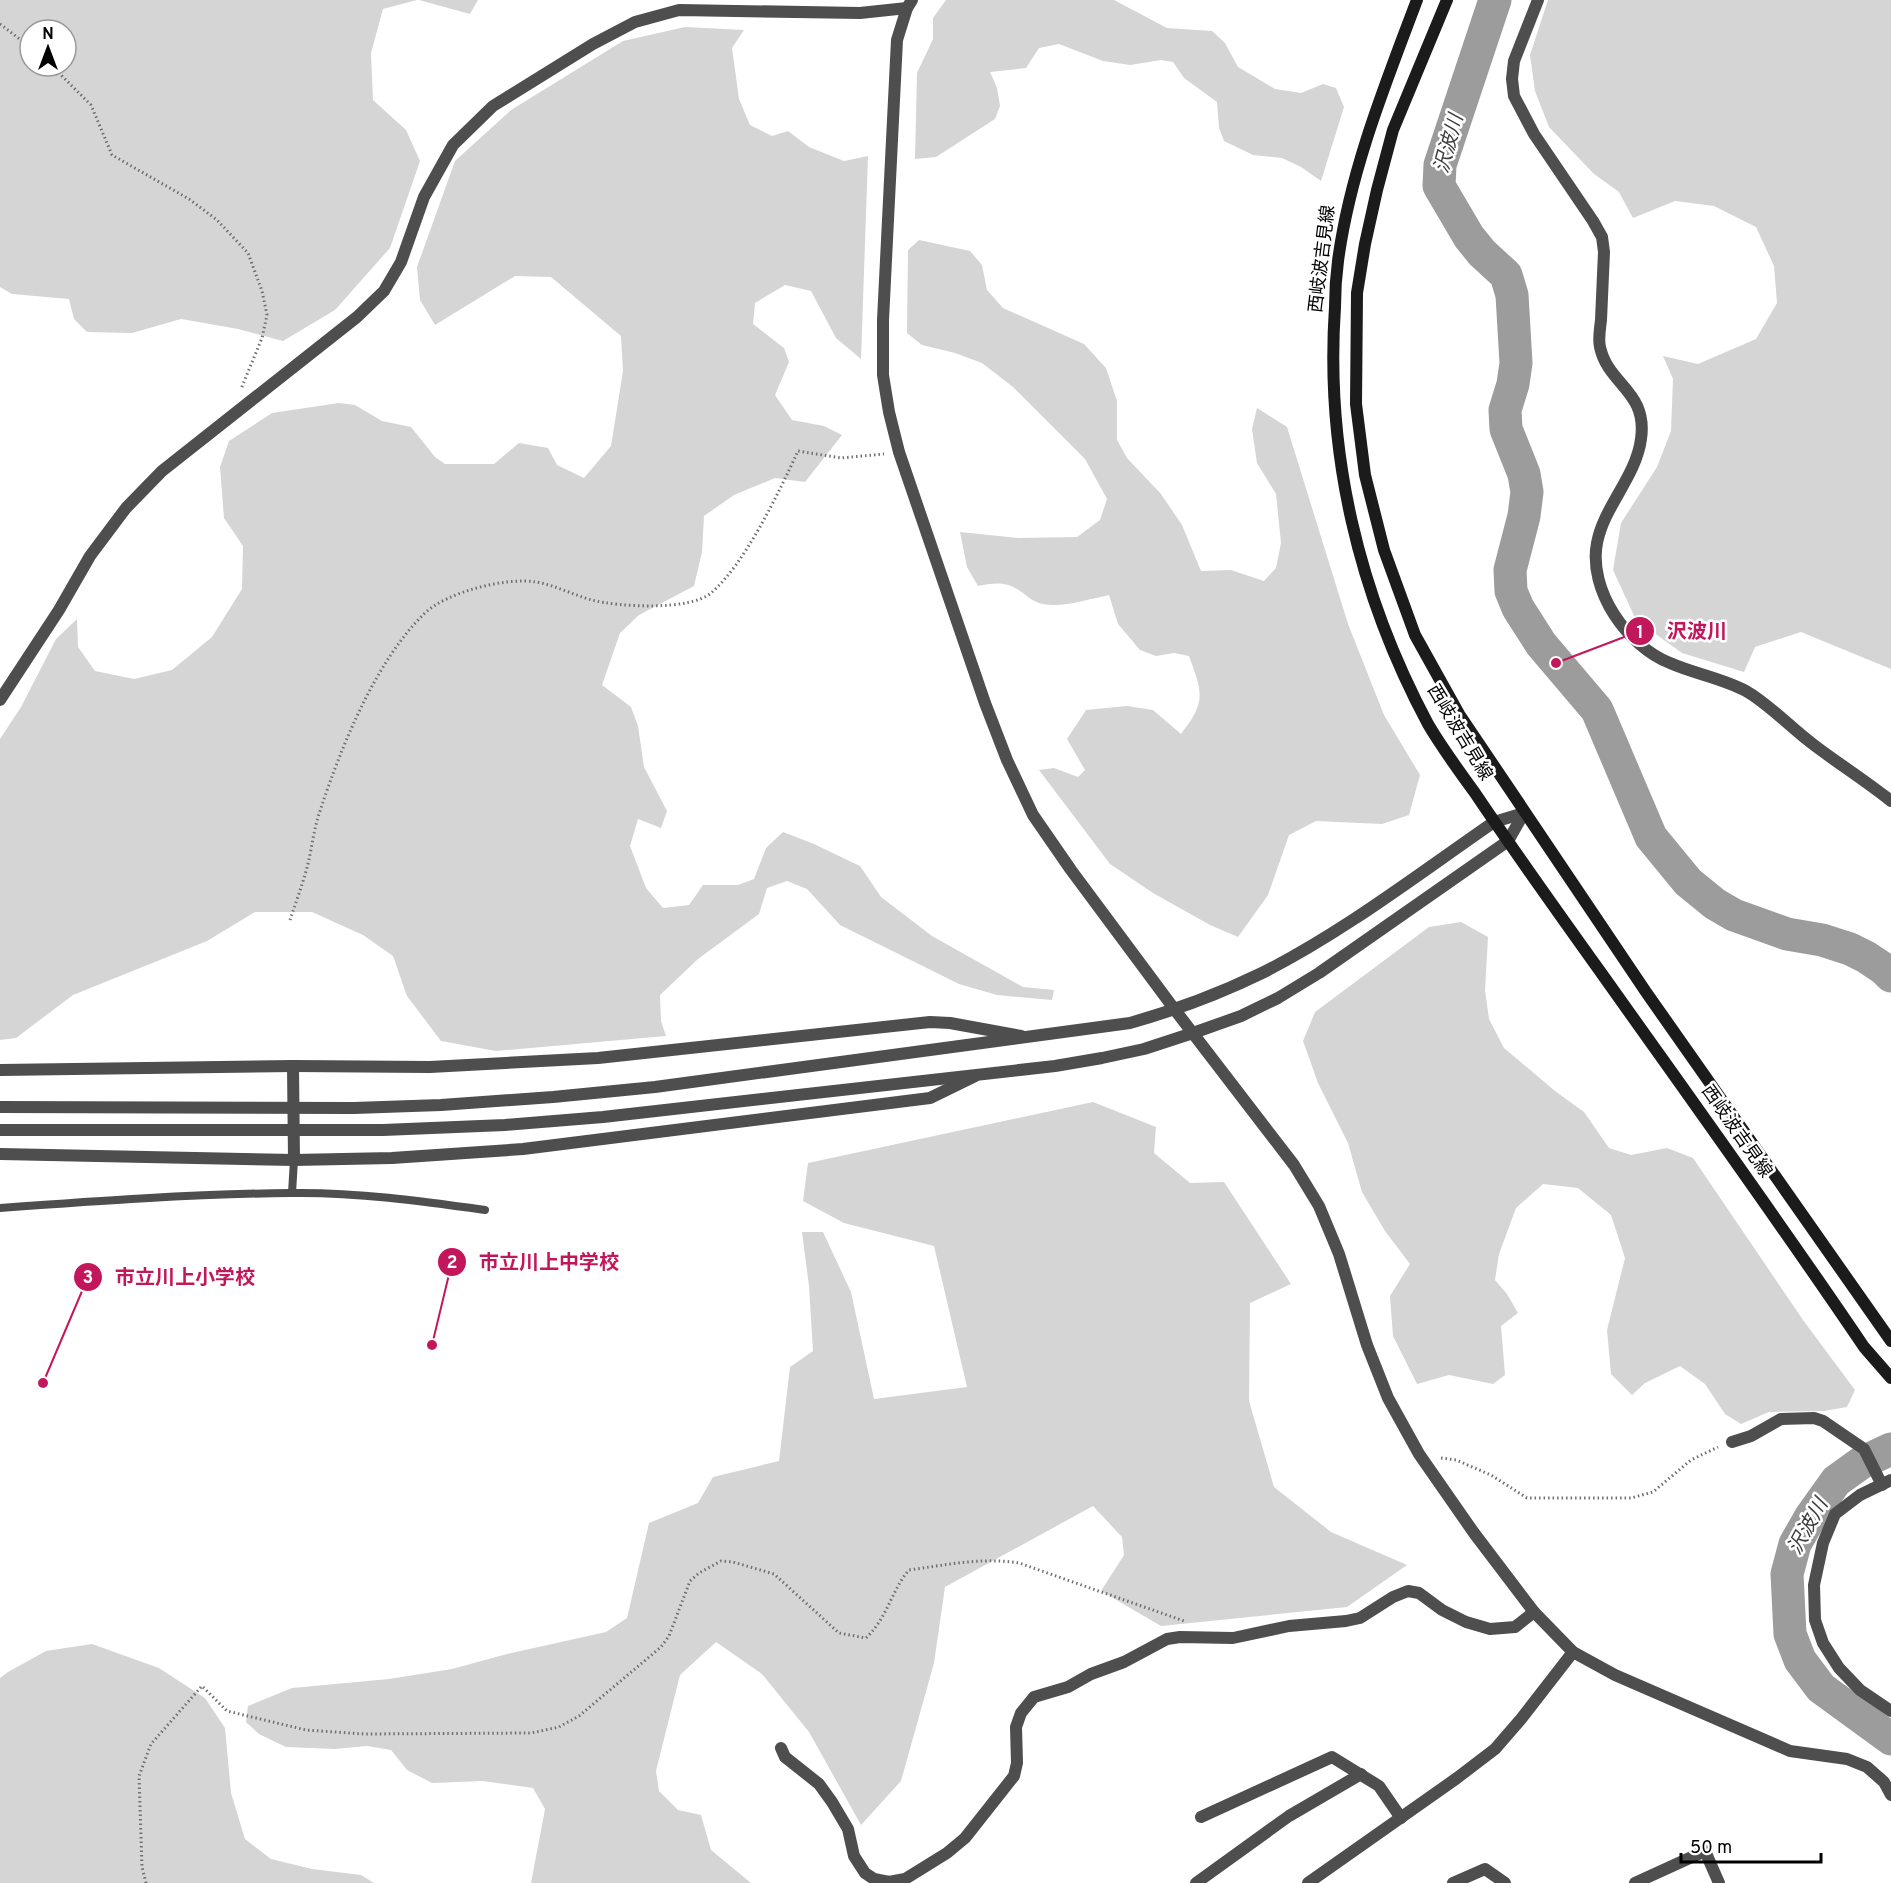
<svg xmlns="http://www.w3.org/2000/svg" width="1891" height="1883" font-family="Overpass,'Noto Sans JP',sans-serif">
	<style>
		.green { fill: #d5d5d5; fill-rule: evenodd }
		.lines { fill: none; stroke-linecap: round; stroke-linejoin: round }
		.river { stroke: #9c9c9c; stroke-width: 33 }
		.path { stroke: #707070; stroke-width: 3; stroke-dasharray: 1.5 3; stroke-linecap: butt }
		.service { stroke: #4e4e4e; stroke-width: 8 }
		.minor { stroke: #4e4e4e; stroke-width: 12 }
		.tertiary { stroke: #4e4e4e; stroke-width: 12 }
		.secondary { stroke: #1b1b1b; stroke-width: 12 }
		.minor-bridge { stroke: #4e4e4e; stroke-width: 12 }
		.labels { text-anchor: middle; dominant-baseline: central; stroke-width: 5; stroke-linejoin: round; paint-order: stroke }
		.street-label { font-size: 18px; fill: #000; stroke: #fff }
		.water-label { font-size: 20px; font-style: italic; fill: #3d3d3d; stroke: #fff }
		.leader { fill: none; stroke: #c2185b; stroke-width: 2 }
		.callout-dot { fill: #c2185b; stroke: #fff; stroke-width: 2 }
		.mark-label { font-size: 18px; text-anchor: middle; font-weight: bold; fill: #fff }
		.callout-label { font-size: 20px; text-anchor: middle; font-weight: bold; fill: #c2185b; stroke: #fff; stroke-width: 5; stroke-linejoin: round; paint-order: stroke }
	</style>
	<rect width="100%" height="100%" fill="#fff"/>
	<g class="green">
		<path d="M0,0H417L383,9L371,53L373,100L406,130L420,161L390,248L335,310L283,341L238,329L181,319L132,333L87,332L74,319L69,299L12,294L0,287ZM30,30H66V66H30Z"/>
		<polygon points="419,0 478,0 470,14"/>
		<polygon points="946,0 1114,0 1167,28 1212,31 1225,43 1238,67 1275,89 1301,93 1323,84 1336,88 1344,107 1321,181 1301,167 1282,158 1253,155 1224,141 1219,128 1217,102 1184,78 1173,62 1161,60 1130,65 1103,61 1059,44 1039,48 1026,68 990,72 997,88 1000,106 995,119 936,157 915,159 917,73 933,39 933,18"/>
		<polygon points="1548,0 1891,0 1891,669 1801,632 1755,647 1744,672 1682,653 1636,620 1613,570 1621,523 1657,467 1671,431 1673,379 1663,356 1698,364 1756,339 1777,303 1774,266 1756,227 1714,206 1675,201 1633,218 1619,192 1594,174 1549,127 1535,91 1530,55"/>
		<polygon points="685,27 744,30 732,48 739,99 750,125 772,136 788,131 809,147 844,161 868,156 861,359 836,338 811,291 785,285 755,303 753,324 784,348 789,362 775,395 792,420 824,426 842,435 805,482 775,478 734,495 704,516 702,552 694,586 639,615 620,633 602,685 631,707 638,726 644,767 667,811 661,828 638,819 630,846 646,888 663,908 689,905 703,885 738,885 754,879 766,848 783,832 814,844 860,866 881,897 932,936 1023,987 1054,990 1052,1000 997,995 959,984 840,925 807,889 787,881 767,888 759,914 698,959 660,995 661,1021 666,1036 496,1051 441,1041 407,996 393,956 363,935 312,912 255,912 207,941 73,995 16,1038 0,1040 0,739 21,707 56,639 77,619 78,647 95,671 134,679 172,670 212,637 242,589 243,546 224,518 220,467 229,441 272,413 339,403 355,405 382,421 411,427 435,457 445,464 494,464 519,443 548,448 557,465 584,478 611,446 623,371 621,336 551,277 515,276 435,325 420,300 417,267 455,161 511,110 623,41"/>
		<path d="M919,240L970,251L982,265L987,290L1003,308L1084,344L1106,368L1117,401V440L1127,458L1161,494L1182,525L1201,571L1231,570L1264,581L1276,568L1281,543L1276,494L1257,463L1252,429L1257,408L1287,427L1348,624L1384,715L1420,775L1409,815L1382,824L1316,821L1289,835L1268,895L1238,937L1210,925L1153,893L1110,864L1039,770L1054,768L1078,777L1085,770L1067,739L1086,710L1127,706L1153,710L1181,734C1207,701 1202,692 1189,656L1174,653L1156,656L1140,650L1118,624L1109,595C1090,599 1061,608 1043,604C1031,602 1025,593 1015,588C1003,581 990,584 978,586L967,567L960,532L1018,538L1077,537L1100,520L1107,499L1085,459L1013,387L982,363L955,353L922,345L907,333L908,250Z"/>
		<polygon points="1461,922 1488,937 1485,990 1489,1019 1504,1048 1555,1091 1584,1112 1609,1148 1631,1155 1667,1148 1693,1158 1803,1320 1855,1390 1847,1407 1824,1411 1769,1412 1741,1424 1725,1414 1705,1384 1680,1366 1645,1383 1632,1395 1611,1374 1607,1330 1625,1258 1611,1215 1578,1188 1543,1184 1516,1208 1499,1254 1495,1280 1507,1294 1518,1313 1501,1326 1505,1375 1493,1384 1449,1375 1417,1384 1393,1336 1390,1296 1410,1264 1385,1231 1362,1192 1348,1143 1318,1083 1303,1041 1315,1012 1429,927"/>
		<polygon points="1093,1102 1156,1127 1154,1153 1190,1183 1224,1182 1291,1284 1250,1303 1249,1401 1274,1487 1331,1532 1407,1565 1347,1607 1161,1626 1101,1591 1124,1555 1122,1537 1093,1506 945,1587 934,1663 901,1781 861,1825 809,1732 762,1674 716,1642 680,1675 656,1771 659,1791 678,1810 701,1815 711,1850 751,1883 531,1883 545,1809 533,1788 482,1781 432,1783 407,1770 391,1750 367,1746 335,1749 286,1747 259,1734 246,1722 248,1706 292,1688 389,1679 452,1669 507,1654 606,1632 627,1618 649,1523 698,1503 713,1477 779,1461 790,1367 813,1351 809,1286 802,1232 823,1232 851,1292 874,1399 967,1387 934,1246 844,1223 803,1201 808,1163"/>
		<polygon points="92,1644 159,1668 205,1698 225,1728 231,1793 245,1839 271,1859 312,1869 361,1875 374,1883 0,1883 0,1678 8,1672 46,1651"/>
	</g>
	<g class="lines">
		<g class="river">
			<polyline points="1495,0 1440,165 1439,186 1469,237 1482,253 1506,275 1512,295 1516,363 1513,384 1505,410 1506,429 1524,474 1527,492 1524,516 1510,570 1511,591 1518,608 1541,644 1597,710 1651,837 1688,882 1715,904 1734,915 1787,934 1822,940 1850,949 1866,957 1884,969 1891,976"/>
			<polyline points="1891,1449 1861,1463 1836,1481 1811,1516 1795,1544 1787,1574 1790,1634 1800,1660 1821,1688 1891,1739"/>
		</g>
		<g class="path">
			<polyline points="0,24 30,47"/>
			<polyline points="52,66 91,105 112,155 189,199 217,220 248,253 262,291 267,315 262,338 241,389"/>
			<path d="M290,920C296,902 303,883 308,864C312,847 314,828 320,811C341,747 376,660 425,613C447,592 506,577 536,582C555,585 573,595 592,600C618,607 690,611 711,593C745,564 779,492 798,451L841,458L884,454"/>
			<polyline points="1441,1458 1456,1460 1491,1475 1527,1498 1631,1498 1653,1492 1691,1460 1718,1447"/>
			<path d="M146,1883L142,1867L139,1776L151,1744L202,1686L227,1711L306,1730L364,1734L531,1733L559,1727L579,1716L661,1647L669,1636L690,1581L699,1573L721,1561L733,1562L774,1574L839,1633L866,1638C888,1617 891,1591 909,1570C946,1565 981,1557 1019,1563L1184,1621"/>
		</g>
		<g class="service">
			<polyline points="292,1193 294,1160"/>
			<path d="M0,1208C96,1201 194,1194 291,1193C356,1192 421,1201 485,1210"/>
		</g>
		<g class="minor">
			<path d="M1538,0L1514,61L1512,79L1514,96L1534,134L1593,221L1602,237L1604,252C1603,275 1602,298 1601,320C1600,329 1598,339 1600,347C1608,385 1648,391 1641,439C1636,477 1604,506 1597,543C1588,590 1627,646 1670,663C1695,674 1722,678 1746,691C1769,704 1792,729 1814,745C1839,764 1866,781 1891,801"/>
			<polyline points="0,1070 293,1066 430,1067 598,1058 930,1022 950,1023 1021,1036"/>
			<polyline points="0,1154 294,1160 392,1158 523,1149 930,1098 975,1076"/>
			<polyline points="1732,1442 1751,1436 1781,1419 1814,1418 1823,1421 1864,1449 1882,1485"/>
			<polyline points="1891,1480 1860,1495 1835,1514 1823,1543 1814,1585 1815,1620 1823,1643 1839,1668 1860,1690 1891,1711"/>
			<polyline points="781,1748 785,1757 819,1784 832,1802 848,1829 854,1856 865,1873 874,1879 889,1882 905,1879 947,1853 965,1838 1014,1776 1017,1763 1016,1727 1021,1713 1034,1697 1068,1687 1091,1674 1124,1662 1167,1639 1180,1637 1233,1638 1289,1626 1346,1621 1360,1618 1393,1597 1408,1591 1419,1593 1442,1610 1466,1622 1490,1629 1515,1627 1534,1612"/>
			<polyline points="1201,1817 1332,1757 1379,1786 1401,1818"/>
			<polyline points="1196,1883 1289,1816 1361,1774"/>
			<polyline points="1453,1883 1485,1869 1505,1883"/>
			<polyline points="1635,1883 1705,1851 1719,1883"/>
		</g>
		<g class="tertiary">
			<polyline points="912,0 907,8 897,40 883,320 883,375 889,412 899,452 985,703 1007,760 1033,815 1071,870 1175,1010 1294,1165 1319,1206 1339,1254 1367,1345 1388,1398 1419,1454 1474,1533 1534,1612 1573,1652 1615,1675 1790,1751 1847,1759 1867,1767 1884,1782 1891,1795"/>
			<polyline points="0,700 59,610 90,556 126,508 162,471 357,317 384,291 401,262 424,197 453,145 493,106 593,44 635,22 679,10 860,13 907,8"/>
			<path d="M0,1107L354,1108L441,1105L553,1097L655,1087L1130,1023C1176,1010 1219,994 1262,973C1342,933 1420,873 1494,822L1524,813"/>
			<polyline points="0,1130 383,1130 505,1125 603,1117 1055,1066 1102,1058 1144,1049 1193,1033 1241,1016 1278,998 1319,973 1508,841 1524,813"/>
			<polyline points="1308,1883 1457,1778 1495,1749 1521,1719 1573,1652"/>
		</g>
		<g class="secondary">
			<path d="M1417,0C1385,85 1350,171 1338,261C1336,276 1335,292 1335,307C1325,453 1359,595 1428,724C1442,748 1459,771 1475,793C1516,854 1559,914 1602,974C1690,1098 1779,1221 1864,1347L1891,1378"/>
			<polyline points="1447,0 1393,130 1377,190 1365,244 1357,293 1356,404 1365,475 1384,550 1415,635 1459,714 1646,992 1891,1341"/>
		</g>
		<polyline class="minor-bridge" points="293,1066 294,1160"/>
	</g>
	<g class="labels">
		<g class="street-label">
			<text transform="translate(1323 259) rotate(-83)">西岐波吉見線</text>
			<text transform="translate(1459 733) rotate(59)">西岐波吉見線</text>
			<text transform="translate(1736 1132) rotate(55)">西岐波吉見線</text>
		</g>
		<g class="water-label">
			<text transform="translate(1450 144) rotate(-75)">沢波川</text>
			<text transform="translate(1809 1527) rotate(-61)">沢波川</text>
		</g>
	</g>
	<path class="leader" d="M1556 663L1640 631M432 1345L452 1262M43 1383L88 1277"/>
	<g class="callout-dot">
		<circle cx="1556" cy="663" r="6"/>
		<circle cx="432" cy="1345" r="6"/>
		<circle cx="43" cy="1383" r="6"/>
		<circle cx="1640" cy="631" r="15"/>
		<circle cx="452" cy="1262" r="15"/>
		<circle cx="88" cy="1277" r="15"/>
	</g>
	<g class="mark-label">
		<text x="1640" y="638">1</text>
		<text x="452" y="1268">2</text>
		<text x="88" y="1283">3</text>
	</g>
	<g class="callout-label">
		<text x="1697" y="638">沢波川</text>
		<text x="549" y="1269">市立川上中学校</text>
		<text x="185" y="1284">市立川上小学校</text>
	</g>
	<g transform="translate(48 48)"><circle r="28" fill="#ffffff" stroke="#999999" stroke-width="1.5"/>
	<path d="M0-4.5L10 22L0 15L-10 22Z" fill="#000000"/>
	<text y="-9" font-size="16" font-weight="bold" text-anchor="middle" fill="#000000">N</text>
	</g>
	<path d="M1681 1853v9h140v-9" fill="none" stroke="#000000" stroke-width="3"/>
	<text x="1690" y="1853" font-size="18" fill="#000000" stroke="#ffffff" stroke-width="4.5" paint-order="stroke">50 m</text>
</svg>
